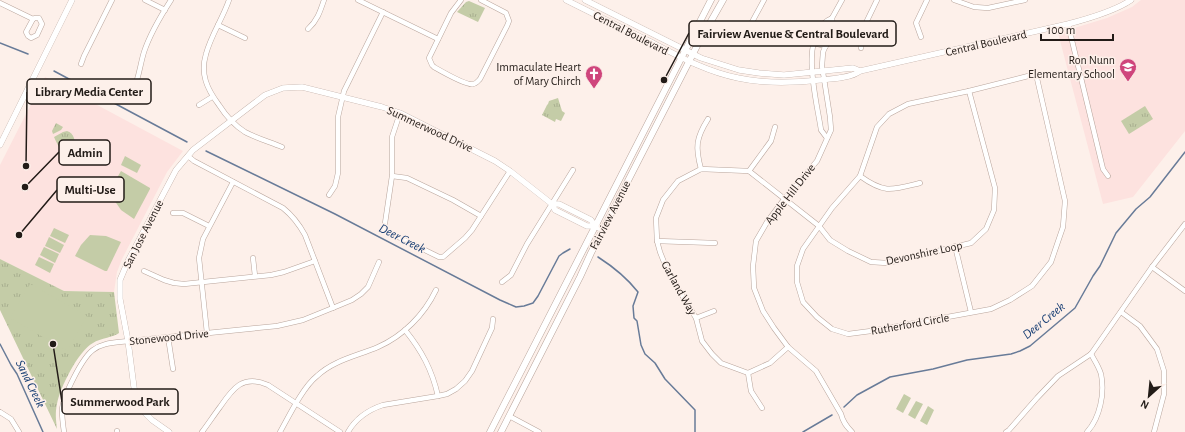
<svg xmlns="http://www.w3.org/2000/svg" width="1185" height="432" font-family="'Alegreya Sans',sans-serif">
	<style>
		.education { fill: #fde2df }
		.grass { fill: url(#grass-tufts) }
		.pitch { fill: #c4cca7 }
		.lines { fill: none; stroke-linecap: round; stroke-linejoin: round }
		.stream { stroke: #687b98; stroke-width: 1.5 }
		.minor-casing { stroke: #b9a59c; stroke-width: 5.5 }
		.tertiary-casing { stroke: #b9a59c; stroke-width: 6 }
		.secondary-casing { stroke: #b9a59c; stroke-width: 7 }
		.minor { stroke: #fff; stroke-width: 4.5 }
		.tertiary { stroke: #fff; stroke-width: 5.5 }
		.secondary { stroke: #fff; stroke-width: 6 }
		.labels { text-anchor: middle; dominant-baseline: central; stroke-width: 3; stroke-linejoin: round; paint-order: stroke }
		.street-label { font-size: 12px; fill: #221b17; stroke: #fdf0ea }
		.poi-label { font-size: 12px; fill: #221b17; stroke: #fdf0ea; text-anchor: end }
		.water-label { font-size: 13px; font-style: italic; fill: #193f74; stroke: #fdf0ea }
		.leader { fill: none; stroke: #221b17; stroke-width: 1.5 }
		.callout-dot { fill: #221b17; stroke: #fdf0ea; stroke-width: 1.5 }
		.callout { fill: #fdf0ea; stroke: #221b17; stroke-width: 1.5 }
		.callout-label { font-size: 13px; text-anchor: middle; font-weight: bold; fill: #221b17 }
	</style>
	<defs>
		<pattern id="grass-tufts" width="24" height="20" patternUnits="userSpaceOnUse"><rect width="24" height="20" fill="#c4cca7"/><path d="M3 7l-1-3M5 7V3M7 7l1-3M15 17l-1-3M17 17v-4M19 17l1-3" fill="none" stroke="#a8af8f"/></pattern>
	</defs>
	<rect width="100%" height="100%" fill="#fdf0ea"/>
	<g class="education">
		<polygon points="1141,0 1185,0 1185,131 1133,197 1103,204 1058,33 1107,18 1132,7"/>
		<polygon points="45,77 183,151 167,172 122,259 117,272 114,292 64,291 0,259 0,165"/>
	</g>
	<g class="grass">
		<polygon points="469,1 485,8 478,22 457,12 466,2"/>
		<polygon points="558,98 562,111 565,113 561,121 556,119 555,122 542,115 547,105 548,104 549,101"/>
		<polygon points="1145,106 1153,119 1129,134 1121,121"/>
		<polygon points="56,123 63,127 61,130 53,134 52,131"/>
		<path d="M67,131C74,133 76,141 74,148C60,151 60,150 54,137L63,132Z"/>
		<path d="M0,259L64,291L114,292L119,333C115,337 100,338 93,343C78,351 60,388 57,404C55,413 56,420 57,429L0,310Z"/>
	</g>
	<g class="pitch">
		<polygon points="125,156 141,165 137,173 121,165"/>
		<polygon points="121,171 150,188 150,189 134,219 121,210 112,197 114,183"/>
		<polygon points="54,228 69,235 65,243 50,236"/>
		<polygon points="90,235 106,236 121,242 107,271 105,271 75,256 81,245"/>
		<polygon points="49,237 64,245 60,253 45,246"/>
		<polygon points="44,247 59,254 55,263 40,255"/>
		<polygon points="39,257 54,264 50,273 35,265"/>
		<polygon points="30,284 87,316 67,351 10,318"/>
		<polygon points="904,394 911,398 903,413 896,409"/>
		<polygon points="916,401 923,404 915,419 908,415"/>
		<polygon points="928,406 934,410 927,425 920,421"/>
	</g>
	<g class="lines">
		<g class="stream">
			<polyline points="0,43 28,54"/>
			<polyline points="54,71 187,142"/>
			<polyline points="206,151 335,214 500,300 516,307 524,306 533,303 538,296 559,256 563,253 570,249"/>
			<path d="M598,257C612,266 627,278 638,292L633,306L634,318L637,321L641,345L645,354L655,363L665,379L695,410V432"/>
			<polyline points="0,344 11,365 17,374 43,432"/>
			<polyline points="844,407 857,395 890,377 933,369 967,360 1011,354 1020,351 1030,346 1075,308 1093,276 1100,266 1116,233 1136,209 1150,197 1185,152"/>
			<polyline points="803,432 832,415"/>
		</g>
		<g class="minor-casing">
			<g id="minor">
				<polyline points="145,0 165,10"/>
				<path d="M229,0C223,18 211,35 206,54C200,74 207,89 219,105C226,116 234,125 245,132C256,138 270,142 282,147"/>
				<polyline points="358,0 438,39"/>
				<path d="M461,0L451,13L429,58L432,65L434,67C441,71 467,86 473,84C476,84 478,81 480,79L507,26L509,21L506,13L481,0"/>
				<polyline points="764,0 746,33 777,36"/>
				<path d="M842,0L832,18L833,26L831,34L823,52L822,66L830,117L831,130L817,161L785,198L767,222L756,241L753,266L754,288L763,311L774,328L788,347L816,371L841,414C843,422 846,426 852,432"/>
				<polyline points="954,0 974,7 988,8 1025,0"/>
				<polyline points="0,3 33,19"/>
				<polygon points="35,18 39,18 42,24 37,35 31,38 28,36 26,32 33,19"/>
				<polyline points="1068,24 1103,169 1108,176"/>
				<polyline points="218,25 245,38"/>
				<path d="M308,29C317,21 320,12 324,0"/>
				<polyline points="819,29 831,34"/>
				<polyline points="921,37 916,23 927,0"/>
				<polyline points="813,43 826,46"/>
				<polyline points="861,48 862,31 877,0"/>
				<polyline points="81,64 84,56 112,0"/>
				<polygon points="1036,74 1065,201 1063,227 1051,262 1032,286 1010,300 991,309 871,331 848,334 832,329 817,317 803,302 797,282 797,266 803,249 832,208 860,176 877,127 889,114 908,104 969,91"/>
				<path d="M133,91C139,78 140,65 144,52C150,34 160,17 171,0"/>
				<polyline points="199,105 212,97"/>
				<polyline points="400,113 392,137 392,176 384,230 439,257 443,257 465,238 472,230 510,171"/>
				<path d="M827,138L821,130C817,101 797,33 832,18"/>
				<path d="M188,156L194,161L283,208C293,216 299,224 305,235L333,308"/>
				<path d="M701,169C695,147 696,138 708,119"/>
				<polyline points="749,171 771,141 775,127"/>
				<polyline points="392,176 407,178 453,200 481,216"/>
				<path d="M860,176C885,194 892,190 920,183"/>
				<polyline points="329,195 335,186 338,173 338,117 344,91 383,12"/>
				<polyline points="173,213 183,213 209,226"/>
				<polyline points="657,241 715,243"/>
				<polyline points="955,246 971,312"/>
				<polyline points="253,258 255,276"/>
				<polyline points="1152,267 1185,291"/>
				<polyline points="144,271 164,280 174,283 184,284 271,275 284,272 315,261"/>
				<polyline points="502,282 511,275 527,244 573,170"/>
				<polyline points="1121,312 1140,326 1157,349 1164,371 1164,394 1154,432"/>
				<polyline points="696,318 714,311"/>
				<path d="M405,330C422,351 432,370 438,396"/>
				<polyline points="207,333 199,258 203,239 233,182"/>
				<polyline points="168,337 173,369"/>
				<polyline points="788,347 770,363 748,373 721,363 712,354 702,341 696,318 668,272 660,252 657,241 656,218 663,200 678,181 701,169 749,171 819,226 830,240 848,251 871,262 887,263 971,243 986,229 994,210 995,188 969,91"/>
				<polyline points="748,373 751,391 762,408"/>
				<polyline points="0,412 11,419 19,432"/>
				<polyline points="509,416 539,432"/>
				<path d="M64,432C63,425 62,418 62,410C63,396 82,358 93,350C101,344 110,343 119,342L277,326L303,320L340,305L352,300L361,294L368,287L379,262"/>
				<polyline points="117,432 117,431"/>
				<path d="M202,432C208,424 214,415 220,407C233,388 243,374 268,385L340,432"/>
				<path d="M280,432C289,416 303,387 317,376C334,360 357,356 378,347C403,336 424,315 436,290"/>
				<path d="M348,432C356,418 368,410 383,405L438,396L447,394L456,389L465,381L472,371L492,328L493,319"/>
				<polyline points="1006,432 1009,430 1037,398 1058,376 1091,354 1152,267 1185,224"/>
				<path d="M1087,432C1100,418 1105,393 1101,374C1099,367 1095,361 1091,354"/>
			</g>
		</g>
		<g class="tertiary-casing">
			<g id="tertiary">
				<path d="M566,0C594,14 622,28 651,42C678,56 707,72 738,78C765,84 792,83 819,80C831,79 852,78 860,71L1068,24C1087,19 1115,11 1131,0"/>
				<polyline points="585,0 701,58 739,70 759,73 784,75 853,68 860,71"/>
				<polyline points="0,145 72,0"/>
				<polyline points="552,204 559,204 591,220 595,226 603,230"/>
				<polyline points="169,432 152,420 145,413 139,404 135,395 128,341 120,299 120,280 128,261 176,170 193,150 265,95 283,88 302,87 382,107 400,113 495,161 510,171 552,204 555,210 587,226 595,226"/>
			</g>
		</g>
		<g class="secondary-casing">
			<g id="secondary">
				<polyline points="490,432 711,0"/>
				<polyline points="501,432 580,277 591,253 698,44 723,0"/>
			</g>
		</g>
		<use href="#minor" class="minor"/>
		<use href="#tertiary" class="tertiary"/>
		<use href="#secondary" class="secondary"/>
	</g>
	<defs>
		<g id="school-pin" transform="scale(0.9)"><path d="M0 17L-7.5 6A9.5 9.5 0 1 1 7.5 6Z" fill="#cf457c" stroke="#fdf0ea"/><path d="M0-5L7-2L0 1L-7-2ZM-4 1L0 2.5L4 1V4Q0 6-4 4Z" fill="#fff"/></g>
		<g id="church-pin" transform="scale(0.9)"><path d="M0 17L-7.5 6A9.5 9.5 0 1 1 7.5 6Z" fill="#cf457c" stroke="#fdf0ea"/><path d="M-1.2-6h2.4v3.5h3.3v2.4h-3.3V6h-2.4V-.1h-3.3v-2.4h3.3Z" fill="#fff"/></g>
	</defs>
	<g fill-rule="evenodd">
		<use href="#school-pin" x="1128" y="67"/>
		<use href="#church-pin" x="594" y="74"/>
	</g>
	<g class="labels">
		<g class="street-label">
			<text transform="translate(631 33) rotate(27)">Central Boulevard</text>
			<text transform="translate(986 43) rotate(-13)">Central Boulevard</text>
			<text transform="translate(430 129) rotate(25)">Summerwood Drive</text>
			<text transform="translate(790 194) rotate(-52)">Apple Hill Drive</text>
			<text transform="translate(610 215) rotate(-63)">Fairview Avenue</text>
			<text transform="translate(143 234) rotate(-63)">San Jose Avenue</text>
			<text transform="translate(924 253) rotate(-12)">Devonshire Loop</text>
			<text transform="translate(679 288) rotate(61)">Garland Way</text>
			<text transform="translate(910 324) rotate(-10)">Rutherford Circle</text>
			<text transform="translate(169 337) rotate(-6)">Stonewood Drive</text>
		</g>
		<g class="poi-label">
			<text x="1115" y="60">Ron Nunn<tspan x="1115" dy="14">Elementary School</tspan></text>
			<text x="581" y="67">Immaculate Heart<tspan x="581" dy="14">of Mary Chirch</tspan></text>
		</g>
		<g class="water-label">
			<text transform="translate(402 239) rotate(27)">Deer Creek</text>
			<text transform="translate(1044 321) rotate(-39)">Deer Creek</text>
			<text transform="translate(30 384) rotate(64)">Sand Creek</text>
		</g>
	</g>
	<path class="leader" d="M664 80L689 33M26 166L27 92M25 187L59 152M19 235L57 190M53 344L62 402"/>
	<g class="callout-dot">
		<circle cx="664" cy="80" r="4"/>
		<circle cx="26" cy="166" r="4"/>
		<circle cx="25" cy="187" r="4"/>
		<circle cx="19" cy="235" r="4"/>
		<circle cx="53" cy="344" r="4"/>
	</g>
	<g class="callout">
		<rect x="689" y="21" width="207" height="25" rx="4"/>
		<rect x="27" y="79" width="124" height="25" rx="4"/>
		<rect x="59" y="140" width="51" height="25" rx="4"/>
		<rect x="57" y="177" width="67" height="25" rx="4"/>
		<rect x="62" y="389" width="116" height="25" rx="4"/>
	</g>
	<g class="callout-label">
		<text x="793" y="38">Fairview Avenue &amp; Central Boulevard</text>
		<text x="89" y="96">Library Media Center</text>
		<text x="85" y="157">Admin</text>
		<text x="90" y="194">Multi-Use</text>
		<text x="120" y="406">Summerwood Park</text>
	</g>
	<g transform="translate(1149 396) rotate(207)" stroke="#fdf0ea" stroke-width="3" paint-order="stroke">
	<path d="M0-3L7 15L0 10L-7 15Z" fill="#221b17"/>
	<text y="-6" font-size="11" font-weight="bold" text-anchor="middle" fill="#221b17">N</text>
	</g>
	<path d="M1041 34v6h72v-6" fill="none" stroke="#221b17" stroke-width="2"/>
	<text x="1047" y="34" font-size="12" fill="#221b17" stroke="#fdf0ea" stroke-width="3" paint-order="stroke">100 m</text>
</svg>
